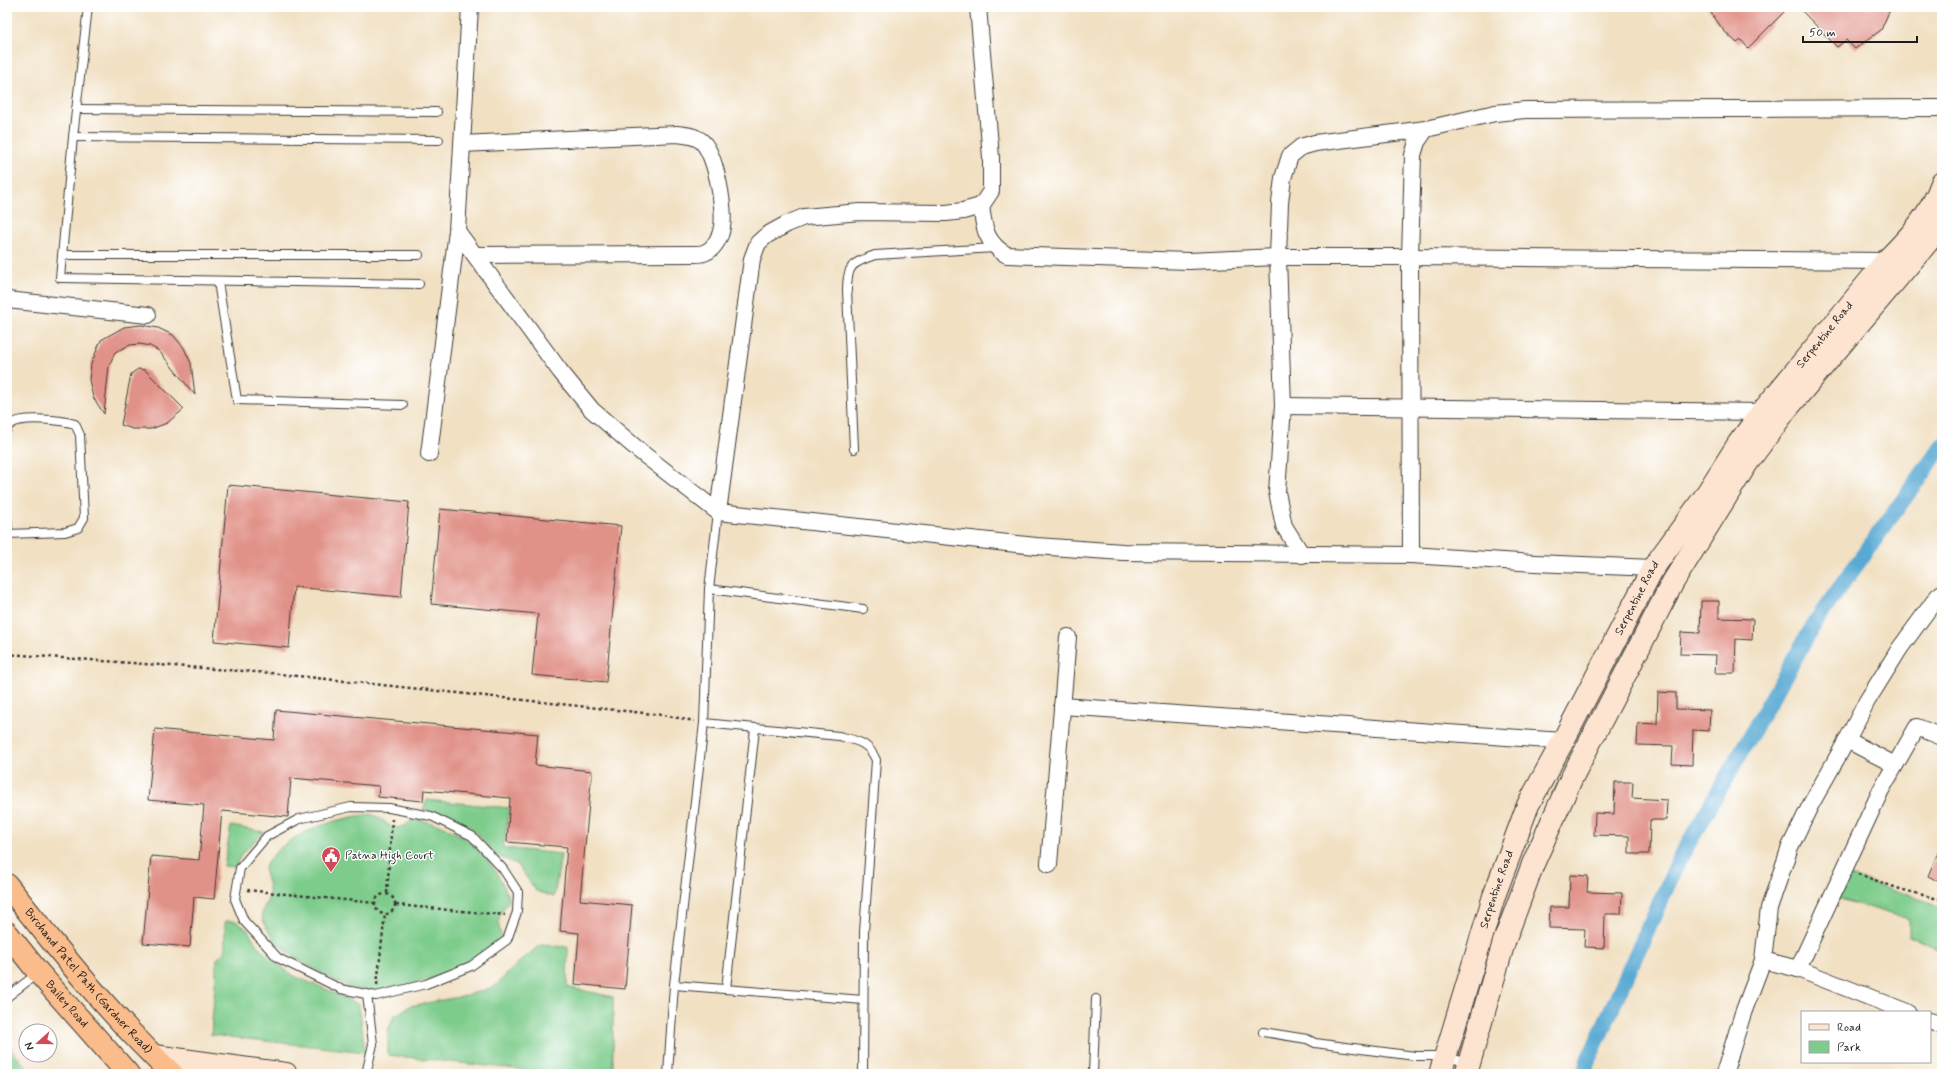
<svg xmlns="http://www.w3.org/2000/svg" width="1949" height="1081" font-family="Mynerve,sans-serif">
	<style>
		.built { fill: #f1d5bd }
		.green { fill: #7ecc8c; stroke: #4d7454 }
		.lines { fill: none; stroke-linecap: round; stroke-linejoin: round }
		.canal { stroke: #58a9d3; stroke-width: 16 }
		.building { fill: #e19288 }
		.lane-casing { stroke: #3c3935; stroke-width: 10 }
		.street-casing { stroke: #3c3935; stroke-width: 18 }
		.secondary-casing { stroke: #3c3935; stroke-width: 24 }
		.highway-casing { stroke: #3c3935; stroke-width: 24 }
		.path { stroke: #3c3935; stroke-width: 2.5; stroke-dasharray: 3 3; stroke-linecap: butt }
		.lane { stroke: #fff; stroke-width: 8 }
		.street { stroke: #fff; stroke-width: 16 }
		.secondary { stroke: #fde4d1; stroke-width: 22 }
		.highway { stroke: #fabc8b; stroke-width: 22 }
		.labels { text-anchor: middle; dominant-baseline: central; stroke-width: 3; stroke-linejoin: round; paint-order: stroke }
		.street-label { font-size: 12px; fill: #1c1c1c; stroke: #fff }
		.poi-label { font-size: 12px; fill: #1c1c1c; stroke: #fff; text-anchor: start }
	</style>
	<rect width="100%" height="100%" fill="#fff"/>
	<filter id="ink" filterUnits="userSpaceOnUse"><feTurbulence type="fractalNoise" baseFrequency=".025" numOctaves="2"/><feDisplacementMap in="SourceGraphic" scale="8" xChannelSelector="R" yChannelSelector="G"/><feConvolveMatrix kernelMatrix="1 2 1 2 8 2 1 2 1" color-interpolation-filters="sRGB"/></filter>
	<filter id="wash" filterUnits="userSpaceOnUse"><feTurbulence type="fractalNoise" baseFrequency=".012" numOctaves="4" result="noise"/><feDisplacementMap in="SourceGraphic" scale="16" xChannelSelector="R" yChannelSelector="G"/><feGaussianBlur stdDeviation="0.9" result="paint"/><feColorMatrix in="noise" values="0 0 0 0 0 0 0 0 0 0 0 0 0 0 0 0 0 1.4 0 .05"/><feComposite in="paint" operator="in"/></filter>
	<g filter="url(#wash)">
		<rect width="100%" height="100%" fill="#f1e0c2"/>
		<polygon class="built" points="7,1016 26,1043 26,1055 34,1055 48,1074 7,1074"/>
		<g class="green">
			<polygon points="427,800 510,808 503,848 561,854 554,897 536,891 518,865 496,855 474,830 465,824 451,818 423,810"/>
			<path d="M371,814C393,822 388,838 414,819C424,821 435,823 444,827C474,839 501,870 509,901C498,915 496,920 502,938C469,967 448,975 406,986C397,988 388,992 379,992C356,993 331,979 312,968C292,957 272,942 263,920C259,910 268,904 269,895C270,885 266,878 264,868C281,834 336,818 371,814Z"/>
			<polygon points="231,826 264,832 241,855 235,867 224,866"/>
			<polygon points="1845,874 1923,900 1942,909 1942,950 1909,936 1909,919 1836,898"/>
			<polygon points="225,921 236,921 248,930 256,944 271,959 294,976 328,990 359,1005 365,1052 211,1035 217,959 225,951"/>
			<polygon points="540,945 568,947 567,987 613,997 613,1074 560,1074 388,1055 388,1031 394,1016 410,1006 464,996 494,987 516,965"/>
			<polygon points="7,1045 32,1074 7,1074"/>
		</g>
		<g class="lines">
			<polyline class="canal" points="1584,1074 1587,1063 1679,860 1816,621 1942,446"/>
		</g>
		<g id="blocks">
			<g class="building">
				<polygon points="1707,7 1789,7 1748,48 1741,40 1737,43 1724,31"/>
				<polygon points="1798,7 1891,7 1881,30 1855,49 1846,40 1837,47"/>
				<polygon points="141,325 158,328 173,335 184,348 191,363 195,395 159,351 150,346 140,344 130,345 115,352 109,366 104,414 93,397 89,380 91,364 101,340 124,327"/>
				<polygon points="138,369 145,370 184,409 167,423 151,429 133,429 121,425 131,374"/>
				<polygon points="228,485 409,502 401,597 294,587 289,648 214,641"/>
				<polygon points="440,509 621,526 606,682 532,675 538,614 431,604"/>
				<polygon points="1701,601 1719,601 1719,618 1753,619 1752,640 1736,639 1735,673 1715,673 1716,655 1680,654 1681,632 1700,633"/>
				<polygon points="1658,692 1676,693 1676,709 1710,710 1709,731 1693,730 1692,765 1672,764 1673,746 1637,745 1638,723 1657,724"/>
				<polygon points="276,710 538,734 535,765 592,771 580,900 632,905 625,989 575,984 579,933 560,931 567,847 507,842 510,798 424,790 423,801 378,797 379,786 291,778 288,817 222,811 214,899 194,897 190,947 143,943 151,856 199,860 204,805 148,800 155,729 274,740"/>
				<polygon points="1615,782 1633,782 1632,798 1667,800 1666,820 1650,820 1649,854 1629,854 1629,836 1594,835 1595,813 1614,814"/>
				<polygon points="1942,843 1942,883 1928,876"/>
				<polygon points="1570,875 1588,876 1587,892 1622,893 1621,914 1605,914 1604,948 1584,947 1585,929 1549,928 1550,907 1569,907"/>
			</g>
		</g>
	</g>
	<g filter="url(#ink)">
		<use href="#blocks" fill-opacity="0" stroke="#3c3935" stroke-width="1"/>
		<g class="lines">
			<g class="lane-casing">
				<g id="lane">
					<polyline points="88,7 73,137 60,278 419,284"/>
					<polyline points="76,109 437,112"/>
					<polyline points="73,137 439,140"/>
					<polyline points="62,255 419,255"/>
					<polyline points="218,282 237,400 403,405"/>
					<path d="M7,429C7,429 10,424 11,424C22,416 62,420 75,424L80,435L84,518L78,528L65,532L7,534"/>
					<path d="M854,449L847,290C847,265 852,263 875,255L995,248"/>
					<polyline points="7,515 8,533"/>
					<polyline points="709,589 863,609"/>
					<path d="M704,723L839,736C858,741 868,742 876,760L864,932L863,1074"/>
					<polygon points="351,807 389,808 431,816 472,836 503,869 518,892 517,912 507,940 471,966 426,984 376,996 341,989 278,958 244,921 235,899 240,868 267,836 299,819"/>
					<polyline points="674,985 863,1000"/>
					<polyline points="726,989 755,729"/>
					<polyline points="7,997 38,973"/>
					<polyline points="1263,1032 1307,1039 1315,1043 1415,1056 1444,1056 1468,1063"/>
					<polyline points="366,1074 373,1044 367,994"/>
					<polyline points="668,1074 674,985 704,723 709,589 718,512"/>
					<polyline points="1093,1074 1096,999"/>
				</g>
			</g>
			<g class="street-casing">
				<g id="street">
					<polyline points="470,7 457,231 560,371 592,410 642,453 718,512 1036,546 1123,552 1411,555 1535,563 1653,568"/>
					<path d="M462,144L677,134C685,135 693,135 700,140C716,151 725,209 722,227C721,236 714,249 706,252C703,254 697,254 694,254L475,255"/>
					<path d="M981,206C984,229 986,243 1007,255L1189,261L1278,257H1410L1886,261"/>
					<polyline points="7,300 148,315"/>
					<polyline points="1283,406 1762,412"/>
					<polyline points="429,454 457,231"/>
					<polyline points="718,512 752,259 758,243 767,235 787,224 804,217 860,212 946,213 963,211 981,206 991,191 991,157 978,7"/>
					<polyline points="1302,555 1284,526 1277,492 1283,406 1278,257 1280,203 1283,178 1290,156 1301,147 1315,143 1426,129 1495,113 1525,110 1942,108"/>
					<polyline points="1411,555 1410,257 1413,155 1417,142 1426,129"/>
					<polyline points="1062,706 1563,741"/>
					<polyline points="1847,740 1895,765"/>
					<polyline points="1049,864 1068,637"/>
					<polyline points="1763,960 1798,969 1907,1012"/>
					<polyline points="1798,969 1881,790 1917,727 1942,737"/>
					<polyline points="1930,1021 1942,1026"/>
					<polyline points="1724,1074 1743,1013 1763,960 1769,908 1790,847 1811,804 1847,740 1867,701 1900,648 1938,596 1942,593"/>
				</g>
			</g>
			<g class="secondary-casing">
				<g id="secondary">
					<polyline points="154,1056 286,1074"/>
					<path id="s1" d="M1440,1074L1494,896L1528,805L1563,741L1653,568L1704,498L1739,443L1762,412L1886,261C1909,238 1931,215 1942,183"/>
					<polyline points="1466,1074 1504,942 1533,864 1571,779 1673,582 1747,463 1785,411 1942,225"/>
				</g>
			</g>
			<g class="highway-casing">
				<g id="highway">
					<path id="s2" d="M7,885C59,951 112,1017 172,1074"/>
					<path id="s3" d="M7,933L38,972L128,1074"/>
				</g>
			</g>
			<g class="path">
				<polyline points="7,654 270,673 663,715 694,721"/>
				<polyline points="1858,874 1900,889 1942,900"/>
				<polyline points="247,890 375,903"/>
				<polyline points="387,893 392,819"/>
				<circle cx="385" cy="904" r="10"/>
				<polyline points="396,905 505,915"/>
				<polyline points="377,985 385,914"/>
			</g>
			<use href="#lane" class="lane"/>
			<use href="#street" class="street"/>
			<use href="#secondary" class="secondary"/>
			<use href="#highway" class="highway"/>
		</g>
	</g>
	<defs>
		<g id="civic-pin" transform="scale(1)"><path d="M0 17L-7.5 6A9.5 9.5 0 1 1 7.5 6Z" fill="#d1495b" stroke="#fff"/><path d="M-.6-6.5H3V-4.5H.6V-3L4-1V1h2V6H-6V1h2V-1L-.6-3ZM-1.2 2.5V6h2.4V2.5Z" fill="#fff"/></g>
	</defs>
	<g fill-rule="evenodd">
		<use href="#civic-pin" x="331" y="856"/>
	</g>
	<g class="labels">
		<g class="street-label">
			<text stroke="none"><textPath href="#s1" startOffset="841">Serpentine Road</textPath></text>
			<text stroke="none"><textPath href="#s1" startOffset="517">Serpentine Road</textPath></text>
			<text stroke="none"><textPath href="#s1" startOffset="193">Serpentine Road</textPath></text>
			<text stroke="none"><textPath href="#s2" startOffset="126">Birchand Patel Path (Gardner Road)</textPath></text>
			<text stroke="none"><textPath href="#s3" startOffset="93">Bailey Road</textPath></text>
		</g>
		<g class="poi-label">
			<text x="345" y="856">Patna High Court</text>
		</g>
	</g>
	<rect width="1949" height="1081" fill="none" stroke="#fff" stroke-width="24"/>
	<rect x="1801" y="1011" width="130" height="52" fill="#ffffff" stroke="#a4a4a4"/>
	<rect x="1809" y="1024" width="20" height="6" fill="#fde4d1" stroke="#a4a4a4"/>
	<text x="1837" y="1031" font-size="12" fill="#1c1c1c">Road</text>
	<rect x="1809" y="1041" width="20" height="12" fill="#7ecc8c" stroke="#a4a4a4"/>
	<text x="1837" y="1051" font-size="12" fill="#1c1c1c">Park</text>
	<g transform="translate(38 1043) rotate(249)"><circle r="19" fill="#ffffff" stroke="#a4a4a4"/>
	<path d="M0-3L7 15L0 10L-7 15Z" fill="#d1495b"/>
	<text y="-6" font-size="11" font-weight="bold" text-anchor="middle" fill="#1c1c1c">N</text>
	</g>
	<path d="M1803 36v6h114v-6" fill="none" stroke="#1c1c1c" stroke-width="2"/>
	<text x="1809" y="36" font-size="12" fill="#1c1c1c" stroke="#ffffff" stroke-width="3" paint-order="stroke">50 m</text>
</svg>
